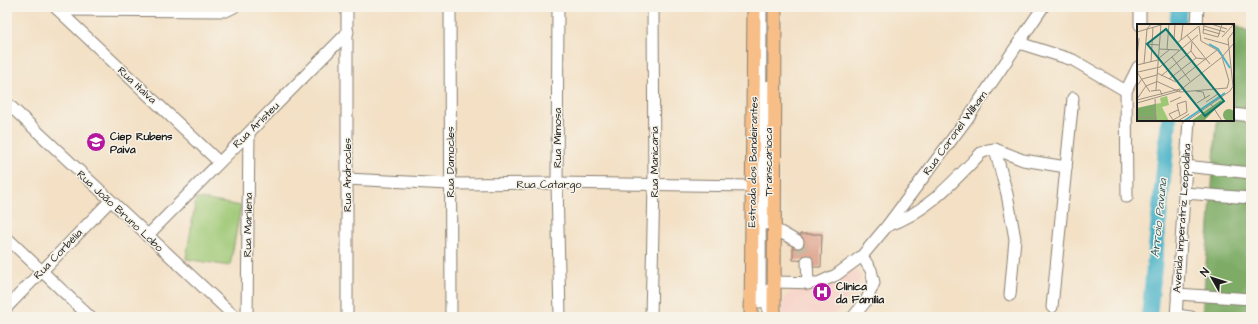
<svg xmlns="http://www.w3.org/2000/svg" width="1258" height="324" font-family="'Architects Daughter',sans-serif">
	<style>
		.built { fill: #f7d1c6 }
		.green { fill: #9ec875; stroke: #5d7248 }
		.forest { fill: #7eac66; stroke: #4d6441 }
		.lines { fill: none; stroke-linecap: round; stroke-linejoin: round }
		.river { stroke: #4bb4c9; stroke-width: 16 }
		.building { fill: #e0a893 }
		.minor-tunnel { stroke: #c8b9a3; stroke-width: 11; stroke-dasharray: 11 5.5; stroke-linecap: butt }
		.minor-casing { stroke: #887e70; stroke-width: 13 }
		.major-casing { stroke: #887e70; stroke-width: 15 }
		.minor { stroke: #fff; stroke-width: 11 }
		.major { stroke: #f7be87; stroke-width: 13 }
		.labels { text-anchor: middle; dominant-baseline: central; stroke-width: 3; stroke-linejoin: round; paint-order: stroke }
		.street-label { font-size: 11px; fill: #1c1c1c; stroke: #f7f3e8 }
		.poi-label { font-size: 11px; font-weight: bold; fill: #1c1c1c; stroke: #f7f3e8; text-anchor: start }
		.water-label { font-size: 12px; font-style: italic; fill: #2f5961; stroke: #f7f3e8 }
		.inset-river { fill: none; stroke: #4bb4c9; stroke-width: 2 }
		.inset-road { fill: none; stroke: #9d9281; stroke-width: 1 }
		.view { fill: #0f766e; fill-opacity: 0.15; stroke: #0f766e; stroke-width: 2 }
		.inset-edge { fill: none; stroke: #1c1c1c; stroke-width: 2 }
	</style>
	<rect width="100%" height="100%" fill="#f7f3e8"/>
	<filter id="ink" filterUnits="userSpaceOnUse"><feTurbulence type="fractalNoise" baseFrequency=".025" numOctaves="2"/><feDisplacementMap in="SourceGraphic" scale="8" xChannelSelector="R" yChannelSelector="G"/><feConvolveMatrix kernelMatrix="1 2 1 2 8 2 1 2 1" color-interpolation-filters="sRGB"/></filter>
	<filter id="wash" filterUnits="userSpaceOnUse"><feTurbulence type="fractalNoise" baseFrequency=".012" numOctaves="4" result="noise"/><feDisplacementMap in="SourceGraphic" scale="16" xChannelSelector="R" yChannelSelector="G"/><feGaussianBlur stdDeviation="0.9" result="paint"/><feColorMatrix in="noise" values="0 0 0 0 0 0 0 0 0 0 0 0 0 0 0 0 0 1.4 0 .05"/><feComposite in="paint" operator="in"/></filter>
	<g filter="url(#wash)">
		<rect width="100%" height="100%" fill="#f3e0c5"/>
		<polygon class="built" points="852,270 858,271 861,276 859,283 833,317 782,317 782,304 787,295 796,289 818,288"/>
		<polygon class="green" points="196,198 241,206 230,266 186,259"/>
		<polygon class="forest" points="1233,25 1251,32 1251,317 1202,317 1217,120 1233,120"/>
		<g class="lines">
			<g class="river">
				<polyline points="1177,25 1179,7"/>
				<polyline points="1149,317 1169,120"/>
			</g>
		</g>
		<g id="blocks">
			<polygon class="building" points="800,234 822,234 821,267 813,267 813,261 793,260 793,242 800,242"/>
		</g>
	</g>
	<g filter="url(#ink)">
		<use href="#blocks" fill-opacity="0" stroke="#887e70" stroke-width="1"/>
		<g class="lines">
			<polyline class="minor-tunnel" points="798,242 805,254 807,261"/>
			<g class="minor-casing">
				<g id="minor">
					<polyline points="55,7 219,162"/>
					<polyline points="450,7 451,317"/>
					<polyline points="558,7 557,183 560,317"/>
					<polyline points="1140,9 1140,25"/>
					<polyline points="58,10 226,11 234,7"/>
					<polyline points="1197,25 1198,7"/>
					<polyline points="1019,43 1073,60 1126,91"/>
					<polyline points="7,103 235,317"/>
					<polyline points="1233,114 1251,116"/>
					<polyline points="995,149 1007,194 1015,239 1010,295"/>
					<polyline points="1185,166 1251,173"/>
					<polyline points="346,179 449,184 557,183 752,186"/>
					<polyline points="1184,193 1251,198"/>
					<polyline points="1127,197 1126,91 1138,67"/>
					<polyline points="768,224 769,86"/>
					<path d="M887,226C926,213 953,182 981,153L988,150L995,149L1023,160L1066,167"/>
					<polyline points="775,229 798,242"/>
					<polyline points="147,236 348,32"/>
					<polyline points="7,238 90,317"/>
					<polyline points="807,261 808,284"/>
					<polyline points="775,282 818,283 836,275 862,256 887,226 967,119 1043,7"/>
					<polyline points="1177,294 1251,299"/>
					<polyline points="760,302 761,7"/>
					<polyline points="7,307 110,201"/>
					<polyline points="1052,307 1073,98"/>
					<polyline points="1176,315 1191,317"/>
					<polyline points="247,317 249,133"/>
					<polyline points="347,317 347,7"/>
					<polyline points="651,317 654,185 653,7"/>
					<polyline points="768,317 768,290"/>
					<polyline points="853,317 866,301 874,283 871,270 862,256"/>
					<polyline points="1176,317 1189,120"/>
				</g>
			</g>
			<g class="major-casing">
				<g id="major">
					<polyline points="751,317 754,7"/>
					<polyline points="774,317 775,7"/>
				</g>
			</g>
			<use href="#minor" class="minor"/>
			<use href="#major" class="major"/>
		</g>
	</g>
	<defs>
		<g id="school-disc" transform="scale(1)"><circle r="9.5" fill="#b5179e" stroke="#f7f3e8"/><path d="M0-5L7-2L0 1L-7-2ZM-4 1L0 2.5L4 1V4Q0 6-4 4Z" fill="#fff"/></g>
		<g id="hospital-disc" transform="scale(1)"><circle r="9.5" fill="#b5179e" stroke="#f7f3e8"/><path d="M-5-5h3v3.5h4V-5h3V5h-3V1.5h-4V5h-3Z" fill="#fff"/></g>
	</defs>
	<g fill-rule="evenodd">
		<use href="#school-disc" x="96" y="142"/>
		<use href="#hospital-disc" x="822" y="292"/>
	</g>
	<g class="labels">
		<g class="street-label">
			<text transform="translate(137 85) rotate(43)">Rua Italva</text>
			<text transform="translate(256 125) rotate(-45)">Rua Aristeu</text>
			<text transform="translate(955 133) rotate(-54)">Rua Coronel Wilham</text>
			<text transform="translate(557 138) rotate(-90)">Rua Mimosa</text>
			<text transform="translate(450 162) rotate(-90)">Rua Damocles</text>
			<text transform="translate(654 162) rotate(-90)">Rua Manicaria</text>
			<text transform="translate(753 162) rotate(-89)">Estrada dos Bandeirantes</text>
			<text transform="translate(768 162) rotate(-90)">Transcarioca</text>
			<text transform="translate(347 175) rotate(-90)">Rua Androcles</text>
			<text x="549" y="184">Rua Catargo</text>
			<text transform="translate(120 211) rotate(43)">Rua João Bruno Lobo</text>
			<text transform="translate(1182 218) rotate(-86)">Avenida Imperatriz Leopoldina</text>
			<text transform="translate(248 225) rotate(-89)">Rua Marilena</text>
			<text transform="translate(58 254) rotate(-46)">Rua Corbélia</text>
		</g>
		<g class="poi-label">
			<text x="110" y="136">Ciep Rubens<tspan x="110" dy="13">Paiva</tspan></text>
			<text x="836" y="286">Clínica<tspan x="836" dy="13">da Família</tspan></text>
		</g>
		<g class="water-label">
			<text transform="translate(1159 218) rotate(-84)">Arroio Pavuna</text>
		</g>
	</g>
	<g transform="translate(1137 24)">
		<rect width="97" height="97" fill="#f3e0c5"/>
		<path d="M30,72L32,81L25,83L32,97H20L18,80L24,79L23,74Z" fill="#9ec875"/>
		<path d="M84,76L85,78L67,97H54ZM18,80L20,97H0V84ZM86 91a6 6 0 1 1 12 0a6 6 0 1 1-12 0Z" fill="#7eac66"/>
		<path class="inset-river" d="M72,20L81,25L93,44M47,97L88,69"/>
		<path class="inset-road" d="M67,0L66,9L81,13L85,0M74,0L90,5M62,2L64,17L80,26L84,31M67,2L88,8M66,5L83,10M0,8L24,1M31,9L40,19L62,2M50,11L73,40M85,13L97,0M67,14L92,21M37,16L38,0M44,16L46,0M55,18L54,27L59,34L68,35M8,20L22,21M22,25L42,26M30,25L32,0M35,33L53,57M0,34L2,14M22,34L32,26M14,38L16,3M7,40L10,5L14,0M0,41L21,36M0,48L13,68M1,48L23,43L61,11M20,49L39,58L80,26M24,52L54,27M32,55L59,34M19,57L43,68L90,64L92,57L85,33M0,62L5,55L20,51M96,62L91,15L97,7M19,66L24,0M14,67L23,66L25,71M59,67L66,68L68,74M0,75L9,62L19,58M18,75L19,97M0,76L43,65M33,78L44,73M69,78L81,70M0,79L42,67L85,33L97,19M60,79L73,71M74,80L85,97M41,86L32,90L36,96L50,88L49,77L40,80L43,92M0,93L19,94M41,97L52,90M50,97L93,67L97,61"/>
		<path class="view" d="M29,5L87,77L68,92L10,20Z"/>
		<rect width="97" height="97" class="inset-edge"/>
	</g>
	<rect width="1258" height="324" fill="none" stroke="#f7f3e8" stroke-width="24"/>
	<g transform="translate(1212 278) rotate(309)" stroke="#f7f3e8" stroke-width="3" paint-order="stroke">
	<path d="M0-3L7 15L0 10L-7 15Z" fill="#1c1c1c"/>
	<text y="-6" font-size="11" font-weight="bold" text-anchor="middle" fill="#1c1c1c">N</text>
	</g>
</svg>
